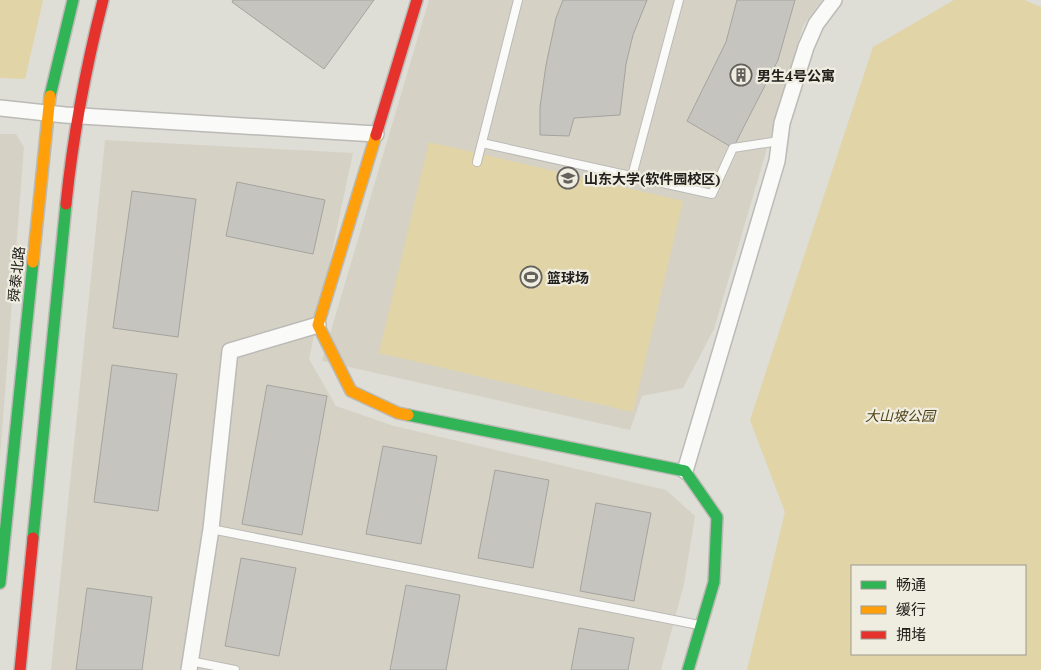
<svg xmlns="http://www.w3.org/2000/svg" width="1041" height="670" font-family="'PT Serif','Noto Sans SC',serif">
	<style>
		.built { fill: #d5d2c5 }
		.green { fill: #e1d4a7; fill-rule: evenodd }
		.building { fill: #c5c4bf; stroke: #a4a39e }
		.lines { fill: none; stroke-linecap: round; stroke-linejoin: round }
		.lane-casing { stroke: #bbbab6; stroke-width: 10 }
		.street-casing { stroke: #bbbab6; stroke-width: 18 }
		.fast-casing { stroke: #bbbab6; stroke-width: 14 }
		.slow-casing { stroke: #bbbab6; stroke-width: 14 }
		.jam-casing { stroke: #bbbab6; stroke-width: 14 }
		.lane { stroke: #fafaf9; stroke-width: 8 }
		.street { stroke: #fafaf9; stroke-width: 15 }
		.fast { stroke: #30b455; stroke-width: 11 }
		.slow { stroke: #ff9f0a; stroke-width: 11 }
		.jam { stroke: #e5322d; stroke-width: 11 }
		.labels { text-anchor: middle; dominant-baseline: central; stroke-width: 4.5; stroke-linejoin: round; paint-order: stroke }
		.poi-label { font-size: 14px; font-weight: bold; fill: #21201c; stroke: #efece0; text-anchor: start }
		.street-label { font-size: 14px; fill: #21201c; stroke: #efece0 }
		.park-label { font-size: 14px; font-style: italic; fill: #4e4216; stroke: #efece0 }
	</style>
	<rect width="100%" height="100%" fill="#deddd6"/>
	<g class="built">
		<polygon points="429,0 822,0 803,26 714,329 683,388 642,396 630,430 322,361"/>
		<polygon points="0,134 16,134 24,147 0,457"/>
		<polygon points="105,140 353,153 309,359 336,406 394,426 666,490 695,516 684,584 661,670 51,670"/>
	</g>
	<g class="green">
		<polygon points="0,0 43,0 25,79 0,78"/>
		<path d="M954,0H1024L1041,7V670H747L785,512L750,420L873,47ZM852,566H1025V654H852Z"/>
		<polygon points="429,142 683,201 633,412 379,353"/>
	</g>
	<g class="building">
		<polygon points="233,0 374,0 324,69 232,2"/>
		<polygon points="563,0 647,0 633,35 626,64 620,115 574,118 569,136 540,135 540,107 546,65 556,18"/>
		<polygon points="737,0 795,0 778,60 733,148 687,121 726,42"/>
		<polygon points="237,182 325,200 313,254 226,236"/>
		<polygon points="132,191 196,199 178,337 113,328"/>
		<polygon points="112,365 177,374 158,511 94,502"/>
		<polygon points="267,385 327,396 302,535 242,524"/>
		<polygon points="383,446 437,456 421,544 366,534"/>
		<polygon points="495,470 549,480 533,568 478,558"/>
		<polygon points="596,503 651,513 634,601 580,591"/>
		<polygon points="241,558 296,568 279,656 225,646"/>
		<polygon points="406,585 460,595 446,670 390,670"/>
		<polygon points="87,588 152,597 142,670 76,670"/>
		<polygon points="579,628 634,638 628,670 571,670"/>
	</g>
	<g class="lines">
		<g class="lane-casing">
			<g id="lane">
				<polyline points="482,143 712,194 733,148 779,141"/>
				<polyline points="477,162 518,0"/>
				<polyline points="632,176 679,0"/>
				<polyline points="211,529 699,625"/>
				<polyline points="190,661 235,670"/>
			</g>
		</g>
		<g class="street-casing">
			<g id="street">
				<polyline points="0,108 65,115 376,134"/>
				<polyline points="685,471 777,161 782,123 806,47 816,24 834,0"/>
				<polyline points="189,670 211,529 230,351 318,325"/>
			</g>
		</g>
		<g class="fast-casing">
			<g id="fast">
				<polyline points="50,96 73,0"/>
				<polyline points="408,415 685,471 717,517 714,582 688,670"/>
				<polyline points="33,538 66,204"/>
				<polyline points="0,583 33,262"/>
			</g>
		</g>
		<g class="slow-casing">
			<g id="slow">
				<polyline points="376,135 318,325 351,391 398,413 408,415"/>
				<polyline points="33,262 50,96"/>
			</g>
		</g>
		<g class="jam-casing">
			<g id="jam">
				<polyline points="376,135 417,0"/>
				<path d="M66,204C73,135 86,67 103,0"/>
				<polyline points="20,670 33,538"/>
			</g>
		</g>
		<use href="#lane" class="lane"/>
		<use href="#street" class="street"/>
		<use href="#fast" class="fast"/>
		<use href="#slow" class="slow"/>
		<use href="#jam" class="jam"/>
	</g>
	<defs>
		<g id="building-ring" transform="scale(1.125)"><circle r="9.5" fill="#efece0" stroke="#63625d" stroke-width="1.5"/><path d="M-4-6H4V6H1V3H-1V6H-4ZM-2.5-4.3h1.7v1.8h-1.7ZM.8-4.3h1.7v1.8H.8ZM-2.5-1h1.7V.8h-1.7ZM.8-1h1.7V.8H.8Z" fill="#63625d"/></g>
		<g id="university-ring" transform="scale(1.125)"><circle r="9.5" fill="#efece0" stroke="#63625d" stroke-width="1.5"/><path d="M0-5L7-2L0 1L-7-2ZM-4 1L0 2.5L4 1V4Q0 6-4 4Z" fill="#63625d"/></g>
		<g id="stadium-ring" transform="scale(1.125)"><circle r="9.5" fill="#efece0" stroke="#63625d" stroke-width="1.5"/><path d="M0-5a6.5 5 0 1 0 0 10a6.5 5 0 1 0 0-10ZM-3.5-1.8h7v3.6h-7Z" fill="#63625d"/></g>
	</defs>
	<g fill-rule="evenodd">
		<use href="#building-ring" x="741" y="75"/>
		<use href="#university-ring" x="568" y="178"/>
		<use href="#stadium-ring" x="531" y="277"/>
	</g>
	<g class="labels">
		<g class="poi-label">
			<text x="757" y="75">男生4号公寓</text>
			<text x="584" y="178">山东大学(软件园校区)</text>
			<text x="547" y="277">篮球场</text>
		</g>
		<g class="street-label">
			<text transform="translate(16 274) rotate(-84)">舜泰北路</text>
		</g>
		<g class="park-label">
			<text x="900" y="415">大山坡公园</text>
		</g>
	</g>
	<rect x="851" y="565" width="175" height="90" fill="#efece0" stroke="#9d9a92"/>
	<rect x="861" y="581" width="25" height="8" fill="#30b455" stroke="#9d9a92"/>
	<text x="896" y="590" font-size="15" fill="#21201c">畅通</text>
	<rect x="861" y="606" width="25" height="8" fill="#ff9f0a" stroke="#9d9a92"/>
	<text x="896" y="615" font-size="15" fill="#21201c">缓行</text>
	<rect x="861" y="631" width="25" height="8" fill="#e5322d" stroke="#9d9a92"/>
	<text x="896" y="640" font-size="15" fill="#21201c">拥堵</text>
</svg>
